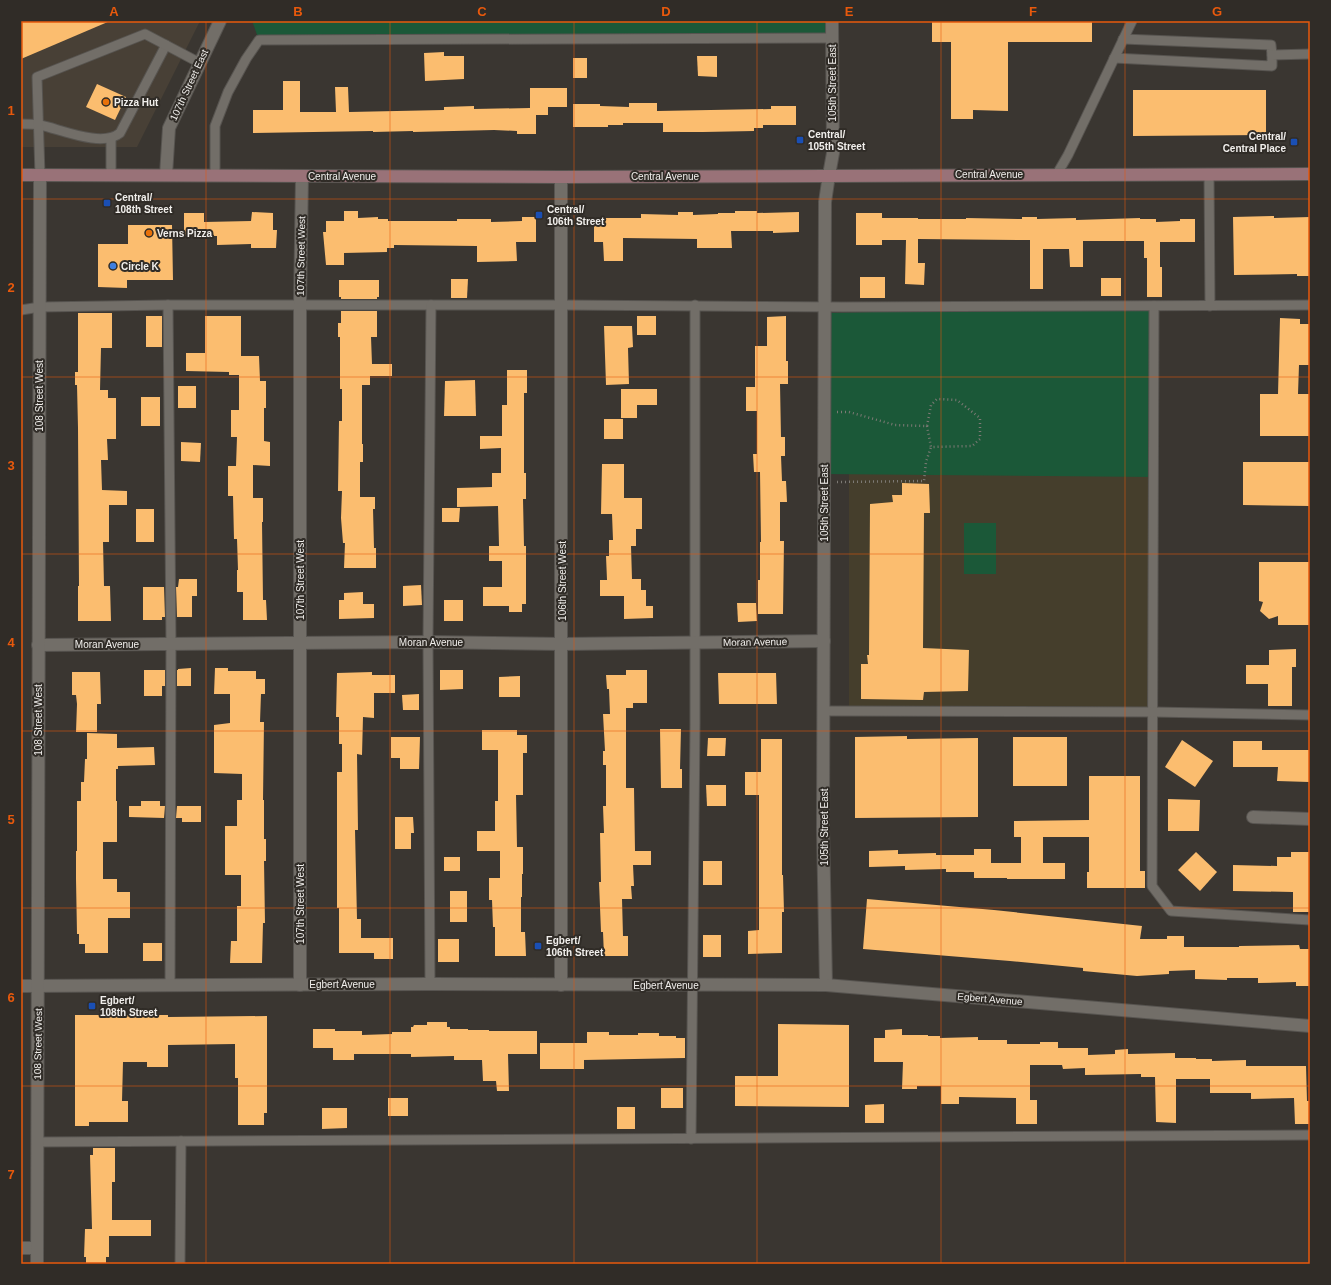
<svg xmlns="http://www.w3.org/2000/svg" width="1331" height="1285" font-family="Helvetica,sans-serif">
	<style>
		.built { fill: #484036 }
		.education { fill: #453e2c }
		.green { fill: #1b5838 }
		.building { fill: #fbbd6f }
		.lines { fill: none; stroke-linecap: round; stroke-linejoin: round }
		.service-casing { stroke: #575450; stroke-width: 11 }
		.minor-casing { stroke: #575450; stroke-width: 14 }
		.tertiary-casing { stroke: #575450; stroke-width: 14 }
		.secondary-casing { stroke: #575450; stroke-width: 14 }
		.path { stroke: #7d7a75; stroke-width: 2.5; stroke-dasharray: 1 3; stroke-linecap: butt }
		.service { stroke: #726e68; stroke-width: 9 }
		.minor { stroke: #726e68; stroke-width: 12 }
		.tertiary { stroke: #726e68; stroke-width: 12 }
		.secondary { stroke: #997278; stroke-width: 12 }
		.grid { fill: none; stroke: #e8590c; stroke-width: 1; stroke-opacity: 0.55 }
		.food-dot { fill: #e8710a; stroke: #302c27; stroke-width: 1.5 }
		.transit-dot { fill: #1a4fb4; stroke: #302c27; stroke-width: 1.5 }
		.shop-dot { fill: #3f7fe0; stroke: #302c27; stroke-width: 1.5 }
		.labels { text-anchor: middle; dominant-baseline: central; stroke-width: 4; stroke-linejoin: round; paint-order: stroke }
		.street-label { font-size: 10px; fill: #f1efec; stroke: #302c27 }
		.poi-label { font-size: 10px; font-weight: bold; fill: #f1efec; stroke: #302c27; text-anchor: start }
		.neatline { fill: none; stroke: #e8590c; stroke-width: 1.5 }
		.grid-label { font-size: 13px; text-anchor: middle; font-weight: bold; fill: #e8590c }
	</style>
	<rect width="100%" height="100%" fill="#3a3631"/>
	<polygon class="built" points="21,21 200,21 137,147 21,147"/>
	<polygon class="education" points="849,473 1150,473 1150,707 849,706"/>
	<g class="green">
		<polygon points="252,21 832,21 832,38 259,40"/>
		<polygon points="1154,306 1154,477 824,474 825,313"/>
		<rect x="964" y="523" width="32" height="51"/>
	</g>
	<g class="building">
		<polygon points="21,21 110,21 21,59"/>
		<polygon points="932,21 1092,21 1092,42 1008,42 1008,111 973,110 973,119 951,119 951,42 932,42"/>
		<polygon points="444,52 444,56 464,56 464,79 425,81 424,53"/>
		<polygon points="697,56 717,56 717,77 698,76"/>
		<rect x="573" y="58" width="14" height="20"/>
		<polygon points="283,81 300,81 300,112 336,112 335,87 348,87 349,112 444,110 444,107 474,106 474,109 530,108 530,88 567,88 567,107 548,107 548,115 536,115 536,134 517,134 517,131 494,130 413,132 413,131 373,132 373,131 253,133 253,110 283,110"/>
		<polygon points="97,84 126,97 115,120 86,107"/>
		<polygon points="1133,90 1266,90 1266,135 1133,136"/>
		<polygon points="629,103 657,103 657,111 771,109 771,106 796,106 796,125 763,125 763,128 754,128 754,131 703,132 663,132 663,123 623,123 623,125 608,125 608,127 573,127 573,104 600,104 600,106 629,107"/>
		<polygon points="344,211 358,211 358,218 378,217 378,219 388,219 388,221 457,221 457,219 491,219 491,222 522,221 522,217 536,217 536,242 516,242 517,261 477,262 477,246 394,245 394,248 387,248 387,252 344,253 344,265 326,265 323,232 326,232 326,221 344,221"/>
		<polygon points="735,211 757,211 757,213 799,212 799,232 773,233 773,231 731,231 732,248 697,248 697,239 623,238 623,261 604,261 603,242 594,242 594,218 641,218 641,214 678,215 678,212 693,212 693,215 718,214 718,213 735,213"/>
		<polygon points="252,212 273,213 273,230 277,230 276,248 251,248 251,244 217,245 217,236 184,236 184,213 204,213 204,222 251,221"/>
		<polygon points="856,213 882,213 882,218 918,218 918,219 966,219 966,218 1022,219 1022,217 1037,217 1037,219 1076,218 1076,220 1140,218 1140,219 1156,219 1156,222 1180,221 1180,219 1195,219 1195,242 1160,242 1160,267 1162,267 1162,297 1147,297 1147,258 1144,258 1144,241 1083,241 1083,267 1070,267 1069,249 1043,249 1043,289 1030,289 1030,240 918,239 918,263 925,263 924,285 905,284 906,240 882,240 882,245 856,245"/>
		<polygon points="1274,216 1274,218 1310,217 1310,276 1297,276 1297,274 1234,275 1233,217"/>
		<polygon points="128,225 172,225 173,280 127,280 127,288 98,287 98,244 128,244"/>
		<rect x="860" y="277" width="25" height="21"/>
		<rect x="1101" y="278" width="20" height="18"/>
		<polygon points="451,279 468,279 467,298 451,298"/>
		<polygon points="339,280 379,280 379,297 377,297 377,299 341,299 341,297 339,297"/>
		<polygon points="341,311 377,311 377,337 371,337 372,364 392,364 392,376 370,376 370,385 362,385 362,444 363,444 363,462 360,462 360,497 375,497 375,509 373,509 374,548 376,548 376,568 344,568 345,543 343,543 341,518 342,491 338,491 339,421 342,421 342,389 340,389 340,337 338,337 338,323 341,323"/>
		<polygon points="78,313 112,313 112,348 101,348 100,390 108,390 108,398 116,398 116,439 107,439 108,460 101,460 102,490 127,491 127,505 109,505 109,542 103,542 104,586 110,586 111,621 78,621 78,586 79,586 78,428 77,385 75,385 75,372 78,372"/>
		<rect x="146" y="316" width="16" height="31"/>
		<polygon points="205,316 241,316 241,356 259,356 260,381 266,381 266,408 264,408 264,441 270,442 270,466 253,465 253,498 263,498 263,522 262,522 263,600 266,600 267,620 243,620 243,592 237,592 237,570 238,570 237,539 234,539 233,496 228,496 228,466 236,466 237,437 231,437 231,410 239,410 239,375 229,375 229,372 186,371 186,353 205,353"/>
		<rect x="637" y="316" width="19" height="19"/>
		<polygon points="786,316 786,361 788,361 788,384 780,384 781,437 785,437 785,456 781,456 782,481 786,481 787,502 780,502 780,541 784,541 783,614 758,614 758,580 760,580 760,542 761,542 760,472 754,472 753,454 757,454 757,411 746,411 746,387 755,387 755,346 767,346 767,317"/>
		<polygon points="1280,318 1300,319 1300,324 1310,324 1310,365 1299,365 1298,394 1310,394 1310,436 1260,436 1260,394 1278,394"/>
		<polygon points="604,326 632,326 633,347 628,348 629,384 606,385"/>
		<polygon points="507,370 527,370 527,393 524,393 524,473 526,473 526,499 523,499 524,546 526,546 526,604 522,604 522,612 509,612 509,606 483,606 483,587 502,587 502,561 489,561 489,546 499,546 498,506 457,507 457,488 492,487 492,473 501,473 501,448 480,449 480,436 502,436 502,405 507,405"/>
		<polygon points="475,380 476,416 444,416 445,381"/>
		<rect x="178" y="386" width="18" height="22"/>
		<polygon points="621,389 657,389 657,405 637,405 637,418 621,418"/>
		<rect x="141" y="397" width="19" height="29"/>
		<rect x="604" y="419" width="19" height="20"/>
		<polygon points="181,442 201,443 200,462 181,461"/>
		<polygon points="1243,462 1310,462 1310,506 1243,505"/>
		<polygon points="602,464 624,464 624,498 642,498 642,529 636,529 636,546 631,546 632,579 641,579 641,590 646,590 646,606 653,606 653,618 624,619 624,596 600,596 600,580 607,580 606,556 609,556 609,540 613,540 612,514 601,514"/>
		<polygon points="902,483 929,484 930,513 924,513 923,648 969,650 968,691 924,692 923,700 861,699 861,664 868,664 867,655 869,655 870,504 893,502 892,495 902,495"/>
		<polygon points="442,508 460,508 459,522 442,522"/>
		<rect x="136" y="509" width="18" height="33"/>
		<polygon points="1259,562 1310,562 1310,625 1278,625 1278,616 1269,619 1260,611 1263,602 1259,601"/>
		<polygon points="179,579 197,579 197,596 192,596 192,617 177,617 176,587 178,587"/>
		<polygon points="421,585 422,605 403,606 403,586"/>
		<polygon points="143,587 164,587 165,617 162,617 162,620 143,620"/>
		<polygon points="363,592 363,604 374,604 374,618 339,619 339,600 344,600 344,593"/>
		<rect x="444" y="600" width="19" height="21"/>
		<polygon points="737,603 756,603 757,621 738,622"/>
		<polygon points="1296,649 1296,667 1292,667 1292,706 1268,706 1268,684 1246,684 1246,665 1269,665 1269,650"/>
		<polygon points="191,668 191,686 177,686 177,670 178,670 178,669"/>
		<polygon points="215,668 228,668 228,671 256,671 256,679 265,679 265,694 261,694 260,722 264,722 263,800 264,800 264,839 266,839 266,861 264,861 265,923 263,923 262,963 230,963 231,941 237,941 237,906 241,906 241,875 225,875 225,826 237,826 237,800 242,800 242,774 214,773 214,725 230,723 230,694 214,694"/>
		<polygon points="144,670 165,670 165,686 162,686 162,696 144,696"/>
		<polygon points="440,670 463,670 463,689 440,690"/>
		<polygon points="626,670 647,670 647,703 633,703 633,708 626,708 626,788 634,788 635,851 651,851 651,865 633,865 634,886 631,886 632,899 622,899 623,936 628,936 628,956 604,956 603,932 601,932 599,882 601,882 600,833 604,833 603,806 606,806 606,765 603,765 603,751 605,751 603,714 610,714 609,689 607,689 606,675 626,675"/>
		<polygon points="72,672 100,672 101,704 97,704 97,732 76,732 77,704 76,695 72,695"/>
		<polygon points="372,672 372,675 395,675 395,693 374,693 374,718 363,717 362,755 357,754 358,830 355,830 357,919 361,919 361,938 393,938 393,959 374,959 374,953 339,953 339,908 337,908 337,772 342,772 342,744 339,744 339,717 336,717 337,673"/>
		<polygon points="718,673 776,673 777,704 719,704"/>
		<polygon points="520,676 520,697 499,697 499,677"/>
		<polygon points="419,694 419,710 403,710 402,695"/>
		<polygon points="660,729 681,729 680,769 682,769 682,788 661,788"/>
		<polygon points="482,730 517,730 517,735 527,735 527,753 523,753 523,795 516,795 517,847 523,847 523,874 522,874 522,897 521,897 521,932 525,932 526,956 495,956 495,927 493,927 492,900 489,900 489,878 500,878 500,851 477,851 477,831 495,831 495,801 498,801 498,750 482,750"/>
		<polygon points="87,733 117,734 117,748 154,747 155,765 118,766 118,769 116,769 116,801 117,801 117,842 103,842 103,879 117,879 117,892 130,892 130,918 108,918 108,953 85,953 85,944 79,944 79,934 77,934 76,879 76,851 77,851 77,801 81,801 81,782 84,782 85,759 87,759"/>
		<polygon points="907,736 907,739 978,738 978,817 855,818 855,737"/>
		<polygon points="391,737 420,737 419,769 400,769 400,758 391,758"/>
		<rect x="1013" y="737" width="54" height="49"/>
		<polygon points="708,738 726,738 725,756 707,756"/>
		<polygon points="761,739 782,739 782,875 783,875 784,912 782,912 782,953 748,954 748,931 759,930 759,795 745,795 745,772 761,772"/>
		<polygon points="1182,740 1213,761 1195,787 1165,767"/>
		<polygon points="1233,741 1262,741 1262,750 1309,750 1309,782 1277,781 1278,767 1233,767"/>
		<polygon points="1089,776 1140,776 1140,871 1145,871 1145,888 1087,888 1087,872 1089,872 1089,837 1043,837 1043,863 1065,863 1065,879 1007,879 1007,878 974,878 974,872 946,872 946,869 905,870 905,866 869,867 869,851 898,850 898,854 936,853 936,855 974,855 974,849 991,849 991,863 1021,863 1021,837 1014,837 1014,821 1089,820"/>
		<polygon points="706,785 726,785 726,806 707,806"/>
		<polygon points="1168,799 1200,800 1199,831 1168,831"/>
		<polygon points="141,801 160,801 160,806 165,806 164,818 129,817 129,806 141,806"/>
		<polygon points="177,806 201,806 201,822 182,822 182,818 176,818"/>
		<polygon points="395,817 413,817 414,833 411,833 411,849 395,849"/>
		<polygon points="1196,852 1217,872 1200,891 1178,870"/>
		<polygon points="1291,852 1309,852 1310,912 1293,912 1293,892 1233,891 1233,865 1277,866 1277,857 1291,857"/>
		<rect x="444" y="857" width="16" height="14"/>
		<rect x="703" y="861" width="19" height="24"/>
		<rect x="450" y="891" width="17" height="31"/>
		<polygon points="867,899 994,910 1142,926 1140,939 1167,939 1167,936 1184,936 1184,947 1239,947 1239,946 1299,945 1300,949 1310,949 1310,986 1296,986 1296,982 1258,983 1258,978 1227,978 1227,980 1195,979 1195,970 1169,971 1169,974 1137,976 1083,971 1083,968 1010,961 863,949"/>
		<rect x="703" y="935" width="18" height="22"/>
		<rect x="438" y="939" width="21" height="23"/>
		<rect x="143" y="943" width="19" height="18"/>
		<polygon points="75,1015 168,1015 168,1017 267,1016 267,1113 264,1113 264,1125 238,1125 238,1078 235,1078 235,1044 168,1045 168,1067 147,1067 147,1062 123,1062 122,1101 128,1101 128,1122 89,1122 89,1126 75,1126"/>
		<polygon points="427,1022 447,1022 447,1027 450,1027 450,1029 468,1029 468,1030 489,1030 489,1031 537,1031 537,1054 508,1054 509,1091 497,1091 496,1081 483,1081 482,1060 454,1060 454,1056 411,1057 411,1054 354,1054 354,1060 333,1060 333,1048 313,1048 313,1029 335,1029 335,1031 362,1031 362,1035 392,1034 392,1032 411,1032 411,1027 413,1027 414,1025 427,1025"/>
		<polygon points="778,1024 849,1025 849,1107 735,1106 735,1076 778,1076"/>
		<polygon points="902,1029 902,1035 928,1035 928,1036 940,1036 940,1038 978,1037 978,1040 1007,1040 1007,1044 1040,1044 1040,1042 1058,1042 1058,1048 1088,1048 1088,1055 1115,1054 1115,1050 1128,1049 1128,1054 1175,1053 1175,1058 1196,1058 1196,1059 1212,1059 1212,1061 1246,1060 1246,1066 1306,1066 1307,1101 1310,1101 1310,1124 1295,1124 1294,1098 1251,1099 1251,1093 1210,1093 1210,1079 1176,1079 1176,1123 1156,1122 1155,1077 1141,1077 1141,1074 1085,1075 1085,1068 1063,1069 1062,1065 1030,1065 1030,1100 1037,1100 1037,1124 1016,1124 1016,1098 959,1097 959,1104 941,1104 941,1086 917,1086 917,1089 902,1089 903,1062 874,1062 874,1038 885,1038 885,1030"/>
		<polygon points="587,1032 609,1032 609,1035 638,1035 638,1033 659,1033 659,1036 676,1036 676,1038 685,1038 685,1058 584,1060 584,1069 540,1069 540,1043 587,1043"/>
		<rect x="661" y="1088" width="22" height="20"/>
		<rect x="388" y="1098" width="20" height="18"/>
		<polygon points="884,1104 884,1123 865,1123 865,1105"/>
		<rect x="617" y="1107" width="18" height="22"/>
		<polygon points="322,1108 347,1108 347,1128 322,1129"/>
		<polygon points="93,1148 115,1148 115,1182 112,1182 112,1220 151,1220 151,1236 109,1236 109,1257 106,1257 106,1264 86,1264 86,1257 84,1257 85,1229 92,1229 90,1155 93,1155"/>
	</g>
	<g class="lines">
		<g class="service-casing">
			<g id="service">
				<polyline points="1123,39 1271,45 1272,55"/>
				<polyline points="1114,58 1272,66 1272,55 1310,54"/>
				<path d="M21,124C27,124 34,124 40,125C60,129 102,148 120,133L166,45"/>
				<polyline points="111,138 111,175"/>
				<polyline points="1057,174 1068,155 1132,21"/>
				<polyline points="1209,174 1210,306"/>
				<polyline points="40,176 37,77 145,34 200,63"/>
				<polyline points="215,176 215,126 228,92 246,59 259,40 832,38"/>
				<polyline points="168,305 171,644 170,986"/>
				<polyline points="1154,306 1152,886 1171,911 1310,920"/>
				<polyline points="21,310 40,307 168,305 561,305 842,307 1310,305"/>
				<polyline points="824,711 1153,712 1310,715"/>
				<polyline points="430,984 428,642 431,305"/>
				<polyline points="691,1139 695,724 695,305"/>
				<polyline points="37,1142 1310,1135"/>
				<polyline points="180,1264 181,1141"/>
			</g>
		</g>
		<g class="minor-casing">
			<g id="minor">
				<polyline points="166,175 169,128 220,21"/>
				<polyline points="38,645 428,642 562,644 824,641"/>
				<polyline points="1253,817 1310,819"/>
				<polyline points="300,985 300,305 302,176"/>
				<polyline points="561,985 561,177"/>
				<polyline points="826,985 823,829 825,202 829,175"/>
				<polyline points="21,986 430,984 826,985 1310,1026"/>
				<polyline points="21,1248 37,1248"/>
			</g>
		</g>
		<g class="tertiary-casing">
			<g id="tertiary">
				<polyline points="829,175 833,153 832,21"/>
				<polyline points="37,1264 40,176"/>
			</g>
		</g>
		<g class="secondary-casing">
			<polyline id="secondary" points="21,175 561,177 1310,174"/>
		</g>
		<g class="path">
			<polyline points="837,412 849,412 895,425 927,426 931,405 937,399 957,400 980,418 980,439 972,446 931,447 927,426"/>
			<polyline points="837,482 924,481 926,462 931,447"/>
		</g>
		<use href="#service" class="service"/>
		<use href="#minor" class="minor"/>
		<use href="#tertiary" class="tertiary"/>
		<use href="#secondary" class="secondary"/>
	</g>
	<path class="grid" d="M206,21V1264M390,21V1264M574,21V1264M757,21V1264M941,21V1264M1125,21V1264M21,199H1310M21,377H1310M21,554H1310M21,731H1310M21,908H1310M21,1086H1310"/>
	<g class="food-dot">
		<circle cx="106" cy="102" r="4"/>
		<circle cx="149" cy="233" r="4"/>
	</g>
	<g class="transit-dot">
		<rect x="796" y="136" width="8" height="8" rx="2"/>
		<rect x="1290" y="138" width="8" height="8" rx="2"/>
		<rect x="103" y="199" width="8" height="8" rx="2"/>
		<rect x="535" y="211" width="8" height="8" rx="2"/>
		<rect x="534" y="942" width="8" height="8" rx="2"/>
		<rect x="88" y="1002" width="8" height="8" rx="2"/>
	</g>
	<circle class="shop-dot" cx="113" cy="266" r="4"/>
	<g class="labels">
		<g class="street-label">
			<text transform="translate(832 83) rotate(-90)">105th Street East</text>
			<text transform="translate(189 85) rotate(-65)">107th Street East</text>
			<text x="989" y="174">Central Avenue</text>
			<text x="342" y="176">Central Avenue</text>
			<text x="665" y="176">Central Avenue</text>
			<text transform="translate(301 256) rotate(-89)">107th Street West</text>
			<text transform="translate(39 396) rotate(-90)">108 Street West</text>
			<text transform="translate(824 503) rotate(-90)">105th Street East</text>
			<text transform="translate(300 580) rotate(-90)">107th Street West</text>
			<text transform="translate(562 581) rotate(-90)">106th Street West</text>
			<text x="431" y="642">Moran Avenue</text>
			<text transform="translate(755 642) rotate(-1)">Moran Avenue</text>
			<text x="107" y="644">Moran Avenue</text>
			<text transform="translate(38 720) rotate(-90)">108 Street West</text>
			<text transform="translate(824 827) rotate(-90)">105th Street East</text>
			<text transform="translate(300 904) rotate(-90)">107th Street West</text>
			<text x="342" y="984">Egbert Avenue</text>
			<text x="666" y="985">Egbert Avenue</text>
			<text transform="translate(990 999) rotate(5)">Egbert Avenue</text>
			<text transform="translate(38 1044) rotate(-89)">108 Street West</text>
		</g>
		<g class="poi-label">
			<text x="114" y="102">Pizza Hut</text>
			<text x="808" y="134">Central/<tspan x="808" dy="12">105th Street</tspan></text>
			<text x="1286" y="136" text-anchor="end">Central/<tspan x="1286" dy="12">Central Place</tspan></text>
			<text x="115" y="197">Central/<tspan x="115" dy="12">108th Street</tspan></text>
			<text x="547" y="209">Central/<tspan x="547" dy="12">106th Street</tspan></text>
			<text x="157" y="233">Verns Pizza</text>
			<text x="121" y="266">Circle K</text>
			<text x="546" y="940">Egbert/<tspan x="546" dy="12">106th Street</tspan></text>
			<text x="100" y="1000">Egbert/<tspan x="100" dy="12">108th Street</tspan></text>
		</g>
	</g>
	<rect width="1331" height="1285" fill="none" stroke="#302c27" stroke-width="44"/>
	<rect x="22" y="22" width="1287" height="1241" class="neatline"/>
	<g class="grid-label">
		<text x="114" y="16">A</text>
		<text x="298" y="16">B</text>
		<text x="482" y="16">C</text>
		<text x="666" y="16">D</text>
		<text x="849" y="16">E</text>
		<text x="1033" y="16">F</text>
		<text x="1217" y="16">G</text>
		<text x="11" y="115">1</text>
		<text x="11" y="292">2</text>
		<text x="11" y="470">3</text>
		<text x="11" y="647">4</text>
		<text x="11" y="824">5</text>
		<text x="11" y="1002">6</text>
		<text x="11" y="1179">7</text>
	</g>
</svg>
